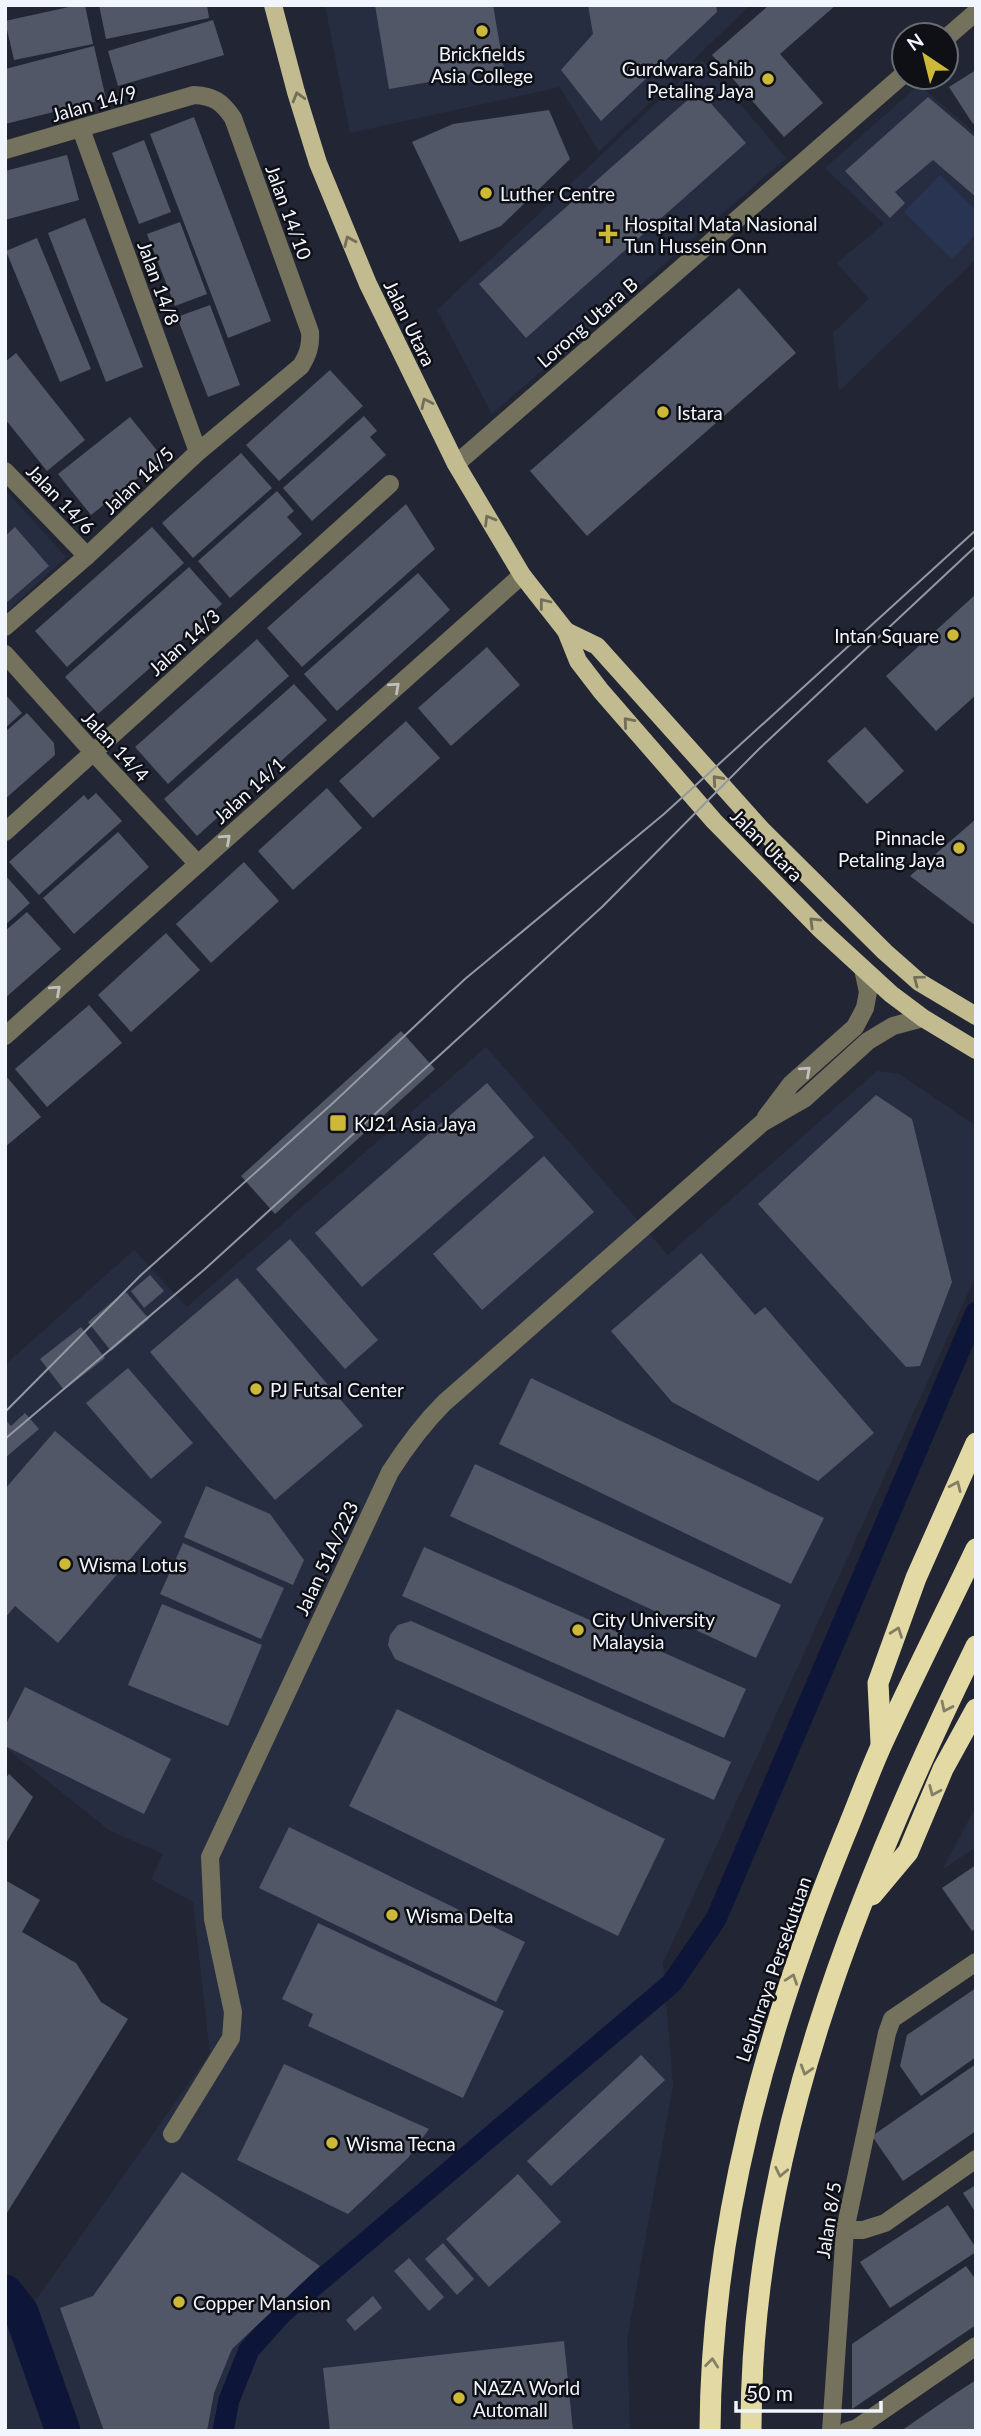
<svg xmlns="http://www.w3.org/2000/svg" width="981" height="2436" font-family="Lato,sans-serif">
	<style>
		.built { fill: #272d41 }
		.pitch { fill: #293352 }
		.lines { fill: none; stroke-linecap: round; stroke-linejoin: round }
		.canal { stroke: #0d1538; stroke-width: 21 }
		.river { stroke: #0d1538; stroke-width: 35 }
		.building { fill: #515767 }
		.minor { stroke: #74715c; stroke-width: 18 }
		.major { stroke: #c3bb90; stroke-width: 18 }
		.highway { stroke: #e2d9a4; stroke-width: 21 }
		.tram { stroke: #9498a3; stroke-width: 2 }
		.oneway { stroke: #726e59 }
		.oneway2 { stroke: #bfc0bd }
		.oneway3 { stroke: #837f64 }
		.poi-dot { fill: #ceb837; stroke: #0e1016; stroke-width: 2.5 }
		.labels { text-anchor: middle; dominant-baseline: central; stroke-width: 5; stroke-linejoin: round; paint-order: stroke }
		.poi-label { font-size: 19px; fill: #f1f5fe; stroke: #0e1016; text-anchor: start }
		.street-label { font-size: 19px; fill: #f1f5fe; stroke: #0e1016 }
	</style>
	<rect width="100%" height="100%" fill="#222634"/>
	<g class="built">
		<polygon points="325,5 750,5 599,152 560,87 350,133"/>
		<polygon points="702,60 786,158 492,414 437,310"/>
		<polygon points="919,85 976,134 976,259 839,391 833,333 869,299 837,263 884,224 825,168"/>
		<polygon points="5,490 66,557 5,613"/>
		<polygon points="486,1047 668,1255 877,1071 899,1074 976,1126 976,1275 663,1963 673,2086 627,2340 630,2431 5,2431 5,2315 38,2297 210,2053 193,1902 151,1879 163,1854 109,1830 5,1747 5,1365 134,1250 187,1307"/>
		<polygon points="976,1806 976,1847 943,1869"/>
	</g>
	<polygon class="pitch" points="940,175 976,210 976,234 952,259 904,212"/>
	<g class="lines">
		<polyline class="canal" points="223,2431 229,2400 249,2350 282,2313 672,1983 716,1919 976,1312"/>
		<polyline class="river" points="5,2292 21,2312 63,2431"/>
	</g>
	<g class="building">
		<polygon points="78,5 85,5 93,44 14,60 5,21"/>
		<polygon points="99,5 207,5 209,18 106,39"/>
		<polygon points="375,5 493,5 504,69 389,89"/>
		<polygon points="588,5 716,5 717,12 601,121 561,70 593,34"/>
		<polygon points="769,5 836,5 780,54 823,103 784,137 712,55"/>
		<polygon points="213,20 224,55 118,86 108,51"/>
		<polygon points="94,46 106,99 5,124 5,69"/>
		<polygon points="976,70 976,122 973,124 949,87"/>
		<polygon points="699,90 746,143 526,338 479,284"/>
		<polygon points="928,97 976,138 976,197 933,160 895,192 905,203 890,218 845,171"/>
		<polygon points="549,110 570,159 501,226 460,242 412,142 453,124"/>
		<polygon points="194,117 271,321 228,338 150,134"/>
		<polygon points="144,140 171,212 139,224 112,153"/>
		<polygon points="67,155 79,200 5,220 5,171"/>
		<polygon points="85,218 143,367 106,382 48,233"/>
		<polygon points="180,222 207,294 175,306 147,234"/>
		<polygon points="37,238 91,369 60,382 6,251"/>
		<polygon points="739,288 796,353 587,536 530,471"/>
		<polygon points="210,305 240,385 208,397 177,317"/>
		<polygon points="16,353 85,440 47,471 5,419 5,362"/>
		<polygon points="330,370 363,406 279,481 246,445"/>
		<polygon points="364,416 377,431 370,437 386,455 312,521 283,488"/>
		<polygon points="130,417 163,458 91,515 58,474"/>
		<polygon points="241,453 272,488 193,558 162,523"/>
		<polygon points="277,491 294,511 287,517 302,534 230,598 198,561"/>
		<polygon points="406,504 435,549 302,667 267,628"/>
		<polygon points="15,527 49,566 5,604 5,536"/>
		<polygon points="152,527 184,563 67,667 35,631"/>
		<polygon points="189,567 222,604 98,714 65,677"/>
		<polygon points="418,573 450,610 337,711 304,674"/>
		<polygon points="976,594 976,695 936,731 886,676"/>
		<polygon points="257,639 289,676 168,784 135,747"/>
		<polygon points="487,647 520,685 451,746 418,708"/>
		<polygon points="294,684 327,720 197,836 164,799"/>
		<polygon points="5,694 22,713 5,728"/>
		<polygon points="27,713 54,743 55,755 5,799 5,732"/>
		<polygon points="406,721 440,758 373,818 339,781"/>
		<polygon points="865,727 904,771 867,804 827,761"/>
		<polygon points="327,788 362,828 293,890 258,851"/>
		<polygon points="96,793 122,821 39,895 9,862 84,795 88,800"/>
		<polygon points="976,819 976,926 910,876"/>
		<polygon points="118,832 149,867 74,934 43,898"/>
		<polygon points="244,862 279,901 211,963 176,924"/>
		<polygon points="5,875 30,903 5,925"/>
		<polygon points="27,912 61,949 5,998 5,931"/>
		<polygon points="166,933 200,970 131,1032 98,995"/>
		<polygon points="89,1005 122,1043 47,1107 15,1069"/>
		<polygon points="401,1031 435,1069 275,1214 241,1176"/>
		<polygon points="5,1075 41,1117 5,1147"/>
		<polygon points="487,1083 534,1137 362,1287 315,1233"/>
		<polygon points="876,1095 912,1119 952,1282 920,1366 906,1367 758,1204"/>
		<polygon points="544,1156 594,1212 482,1310 433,1254"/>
		<polygon points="290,1239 378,1340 345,1369 256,1269"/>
		<polygon points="701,1253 755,1315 765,1307 874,1433 818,1481 672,1402 611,1331"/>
		<polygon points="150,1275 164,1291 144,1308 131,1291"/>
		<polygon points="237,1278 363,1426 275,1500 150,1352"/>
		<polygon points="125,1291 149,1319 111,1351 88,1322"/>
		<polygon points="81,1327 105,1358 64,1390 40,1359"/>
		<polygon points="128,1368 193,1443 151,1479 86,1403"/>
		<polygon points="531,1378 824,1518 791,1584 499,1444"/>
		<polygon points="25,1413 39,1429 5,1458 5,1419 11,1426"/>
		<polygon points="55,1431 162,1522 58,1643 15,1606 5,1618 5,1489"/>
		<polygon points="475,1464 781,1605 756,1658 450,1516"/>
		<polygon points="206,1486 270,1514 304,1560 293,1585 184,1537"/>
		<polygon points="183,1543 284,1588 261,1639 160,1594"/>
		<polygon points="424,1547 746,1689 724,1738 402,1596"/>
		<polygon points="162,1604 262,1645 228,1726 128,1685"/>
		<polygon points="411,1621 731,1762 714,1800 395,1659 388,1645 390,1635 398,1625"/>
		<polygon points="25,1687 171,1759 144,1814 5,1746 5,1726"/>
		<polygon points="397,1709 665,1839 618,1936 349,1806"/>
		<polygon points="9,1774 33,1797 5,1845 5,1779"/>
		<polygon points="289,1827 525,1942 496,2002 259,1888"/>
		<polygon points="976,1865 976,1928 972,1931 942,1888"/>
		<polygon points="5,1880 40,1900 22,1932 76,1963 101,2002 128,2019 5,2216"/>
		<polygon points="318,1923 504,2011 463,2098 308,2026 313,2014 282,1999"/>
		<polygon points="976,1988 976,2057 921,2096 900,2066 907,2035"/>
		<polygon points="641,2055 665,2080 551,2186 527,2161"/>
		<polygon points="284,2064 429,2129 408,2158 348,2214 237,2160"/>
		<polygon points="976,2064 976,2131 903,2181 872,2136"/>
		<polygon points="182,2172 320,2266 232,2349 214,2393 207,2431 104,2431 60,2308 93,2296"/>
		<polygon points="518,2174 561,2222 489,2287 446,2239"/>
		<polygon points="976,2185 976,2213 963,2193"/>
		<polygon points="948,2205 976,2248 976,2252 890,2308 860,2262"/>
		<polygon points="443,2243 474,2279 457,2295 425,2259"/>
		<polygon points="409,2258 444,2297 429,2311 394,2271"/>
		<polygon points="966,2266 976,2280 976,2325 852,2409 852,2344"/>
		<polygon points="373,2296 382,2308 355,2331 346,2320"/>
		<polygon points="564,2341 573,2431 330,2431 323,2368"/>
		<polygon points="976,2380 976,2431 901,2431 950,2397"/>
	</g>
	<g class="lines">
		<g class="minor">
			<polyline points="946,38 976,12"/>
			<polyline points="81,129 198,452"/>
			<path d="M5,150L194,95C214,96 222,102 233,118L310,332C311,346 308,354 301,366L198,452L87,556L5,627"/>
			<polyline points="456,464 904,74"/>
			<polyline points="5,471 87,556"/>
			<polyline points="5,654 93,752 198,864"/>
			<polyline points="5,832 390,484"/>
			<polyline points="5,1036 522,575"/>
			<polyline points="766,1117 791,1084 855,1027 865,1008 868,992 863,969"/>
			<path d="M172,2134L231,2038L233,2012L213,1919L210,1857L390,1472C406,1447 423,1424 444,1403L762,1123L804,1099L868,1041L893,1026L923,1018"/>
			<polyline points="845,2230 863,2230 885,2223 976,2159"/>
			<polyline points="831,2431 845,2230 887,2033 892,2019 976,1962"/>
			<polyline points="847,2431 857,2428 976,2346"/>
		</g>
		<g class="major">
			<polyline points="273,5 296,92 318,163 368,284 456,464 522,575 566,631 578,661 601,691 714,821 819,928 891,994 923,1018 976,1050"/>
			<polyline points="566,631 597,646 763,831 885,952 919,982 976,1016"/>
		</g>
		<g class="highway">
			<polyline points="881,1743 878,1683 916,1578 976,1443"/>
			<polyline points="872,1895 908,1852 943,1769 976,1709"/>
			<path d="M710,2431C711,2225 767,2026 844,1837C857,1806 868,1775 882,1744C912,1679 945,1614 976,1549"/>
			<path d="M751,2431C750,2155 857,1889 976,1646"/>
		</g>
		<g class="tram">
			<polyline points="5,1412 140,1276 333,1103 465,979 664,814 976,530"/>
			<polyline points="5,1439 205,1269 509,992 603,906 759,749 976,546"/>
		</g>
	</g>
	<defs><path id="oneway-chevron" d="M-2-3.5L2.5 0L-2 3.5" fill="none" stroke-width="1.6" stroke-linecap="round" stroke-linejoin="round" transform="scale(1.75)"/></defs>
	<g class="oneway">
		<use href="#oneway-chevron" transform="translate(298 97) rotate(-106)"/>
		<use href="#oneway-chevron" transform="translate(349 241) rotate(-114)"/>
		<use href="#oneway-chevron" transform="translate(426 403) rotate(-116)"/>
		<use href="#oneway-chevron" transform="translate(489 520) rotate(-121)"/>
		<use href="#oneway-chevron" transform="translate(544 603) rotate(-128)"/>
		<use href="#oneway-chevron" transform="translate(628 722) rotate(-131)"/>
		<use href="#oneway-chevron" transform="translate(717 780) rotate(-132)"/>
		<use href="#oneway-chevron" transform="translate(814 922) rotate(-135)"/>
		<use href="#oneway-chevron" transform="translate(918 980) rotate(-143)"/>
	</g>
	<g class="oneway2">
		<use href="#oneway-chevron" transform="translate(395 687) rotate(-42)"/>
		<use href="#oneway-chevron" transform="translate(226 839) rotate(-42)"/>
		<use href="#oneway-chevron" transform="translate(56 990) rotate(-42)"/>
		<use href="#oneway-chevron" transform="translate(806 1071) rotate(-42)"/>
	</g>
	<g class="oneway3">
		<use href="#oneway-chevron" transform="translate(956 1486) rotate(-66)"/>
		<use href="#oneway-chevron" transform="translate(897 1632) rotate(-70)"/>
		<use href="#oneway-chevron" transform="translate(946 1707) rotate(116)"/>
		<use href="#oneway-chevron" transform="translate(934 1791) rotate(113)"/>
		<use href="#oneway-chevron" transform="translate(792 1979) rotate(-71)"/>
		<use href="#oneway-chevron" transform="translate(806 2070) rotate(107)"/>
		<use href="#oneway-chevron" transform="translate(781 2172) rotate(102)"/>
		<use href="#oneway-chevron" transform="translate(712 2363) rotate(-84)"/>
	</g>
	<g class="poi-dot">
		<circle cx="482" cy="31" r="7"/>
		<circle cx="768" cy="79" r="7"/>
		<circle cx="486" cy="193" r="7"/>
		<path d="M604.5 223.5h7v7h7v7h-7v7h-7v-7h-7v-7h7z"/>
		<circle cx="663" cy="412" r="7"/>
		<circle cx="953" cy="635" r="7"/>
		<circle cx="959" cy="848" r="7"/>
		<rect x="329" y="1114" width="18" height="18" rx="3.5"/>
		<circle cx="256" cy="1389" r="7"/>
		<circle cx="65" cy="1564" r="7"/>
		<circle cx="578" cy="1630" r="7"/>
		<circle cx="392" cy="1915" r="7"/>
		<circle cx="332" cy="2143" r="7"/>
		<circle cx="179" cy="2302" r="7"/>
		<circle cx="459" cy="2398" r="7"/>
	</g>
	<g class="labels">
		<g class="poi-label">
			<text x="482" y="53" text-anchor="middle">Brickfields<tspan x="482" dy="22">Asia College</tspan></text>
			<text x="754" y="68" text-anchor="end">Gurdwara Sahib<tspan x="754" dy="22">Petaling Jaya</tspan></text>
			<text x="500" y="193">Luther Centre</text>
			<text x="624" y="223">Hospital Mata Nasional<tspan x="624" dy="22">Tun Hussein Onn</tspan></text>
			<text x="677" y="412">Istara</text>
			<text x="939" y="635" text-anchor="end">Intan Square</text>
			<text x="945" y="837" text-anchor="end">Pinnacle<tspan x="945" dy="22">Petaling Jaya</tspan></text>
			<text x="354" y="1123">KJ21 Asia Jaya</text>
			<text x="270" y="1389">PJ Futsal Center</text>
			<text x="79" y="1564">Wisma Lotus</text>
			<text x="592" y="1619">City University<tspan x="592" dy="22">Malaysia</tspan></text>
			<text x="406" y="1915">Wisma Delta</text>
			<text x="346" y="2143">Wisma Tecna</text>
			<text x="193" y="2302">Copper Mansion</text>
			<text x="473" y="2387">NAZA World<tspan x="473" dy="22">Automall</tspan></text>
		</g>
		<g class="street-label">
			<text transform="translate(94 103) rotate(-16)">Jalan 14/9</text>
			<text transform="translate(289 212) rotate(70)">Jalan 14/10</text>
			<text transform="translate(159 283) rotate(70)">Jalan 14/8</text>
			<text transform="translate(587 322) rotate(-41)">Lorong Utara B</text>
			<text transform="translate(410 323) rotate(64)">Jalan Utara</text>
			<text transform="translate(138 480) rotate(-43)">Jalan 14/5</text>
			<text transform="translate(61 499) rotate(46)">Jalan 14/6</text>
			<text transform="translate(184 642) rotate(-42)">Jalan 14/3</text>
			<text transform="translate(116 746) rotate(47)">Jalan 14/4</text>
			<text transform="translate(249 790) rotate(-42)">Jalan 14/1</text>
			<text transform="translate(767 845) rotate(45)">Jalan Utara</text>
			<text transform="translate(326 1558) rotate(-65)">Jalan 51A/223</text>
			<text transform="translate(773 1969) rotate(-71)">Lebuhraya Persekutuan</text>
			<text transform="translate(828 2220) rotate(-81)">Jalan 8/5</text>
		</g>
	</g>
	<rect width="981" height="2436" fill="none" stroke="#f1f5fe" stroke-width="14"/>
	<g transform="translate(925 56) rotate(325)"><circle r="33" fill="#0e1016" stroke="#696c73" stroke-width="2"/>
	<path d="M0-5L12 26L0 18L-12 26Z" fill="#ceb837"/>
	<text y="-10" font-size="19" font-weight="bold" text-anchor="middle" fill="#f1f5fe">N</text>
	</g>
	<path d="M736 2401v10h145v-10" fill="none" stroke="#f1f5fe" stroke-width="3.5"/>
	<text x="746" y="2401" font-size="21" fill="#f1f5fe" stroke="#0e1016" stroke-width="5" paint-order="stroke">50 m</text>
</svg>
